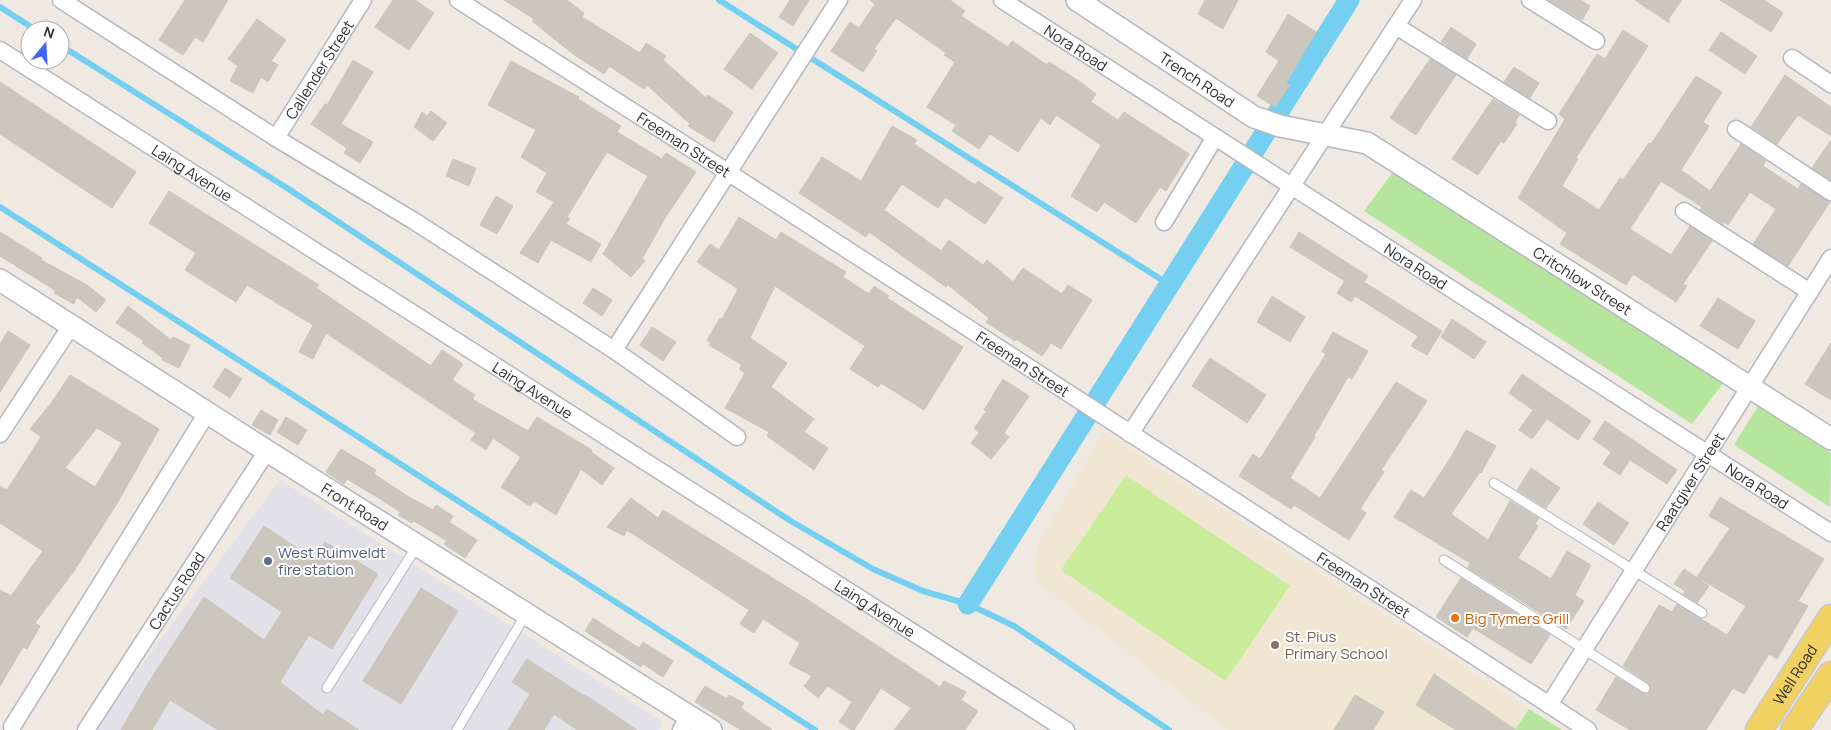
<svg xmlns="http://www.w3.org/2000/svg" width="1831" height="730" font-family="Manrope,sans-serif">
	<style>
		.industrial { fill: #e3e1e8 }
		.education { fill: #f0e6d1 }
		.green { fill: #b6e59e }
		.pitch { fill: #c9ec9a }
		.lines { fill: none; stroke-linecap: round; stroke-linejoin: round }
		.stream { stroke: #75cff0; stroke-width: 6 }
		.canal { stroke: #75cff0; stroke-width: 21 }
		.building { fill: #cbc7bf; stroke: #cbc5ba; fill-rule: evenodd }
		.service-casing { stroke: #b4b7c1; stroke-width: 11 }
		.minor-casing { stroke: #b4b7c1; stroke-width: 19 }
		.tertiary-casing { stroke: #b4b7c1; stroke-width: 24 }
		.primary-casing { stroke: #c9c9c9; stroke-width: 29 }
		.service { stroke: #fff; stroke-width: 9 }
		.minor { stroke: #fff; stroke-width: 16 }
		.tertiary { stroke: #fff; stroke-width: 21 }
		.primary { stroke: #f2d163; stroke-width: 26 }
		.service-dot { fill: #5c6f8a; stroke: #fff; stroke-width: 2 }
		.food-dot { fill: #e8710a; stroke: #fff; stroke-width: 2 }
		.education-dot { fill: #8d6e63; stroke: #fff; stroke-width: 2 }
		.labels { text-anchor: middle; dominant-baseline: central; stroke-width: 4; stroke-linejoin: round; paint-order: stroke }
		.street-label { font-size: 15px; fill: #2e2e2e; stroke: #fff }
		.service-label { font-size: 15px; fill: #4e5e75; stroke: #fff; text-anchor: start }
		.food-label { font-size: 15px; fill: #c56008; stroke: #fff; text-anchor: start }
		.education-label { font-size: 15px; fill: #785e54; stroke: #fff; text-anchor: start }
	</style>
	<rect width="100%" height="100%" fill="#efe9e1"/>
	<polygon class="industrial" points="280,480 663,722 659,730 93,730"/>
	<polygon class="education" points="1104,432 1529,709 1515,730 1228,730 1037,581 1035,564 1038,545"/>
	<g class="green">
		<polygon points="1396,168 1724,382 1692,424 1364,211"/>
		<polygon points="1758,406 1831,453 1830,507 1734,445"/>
		<polygon points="1529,709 1562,730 1515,730"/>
	</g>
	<polygon class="pitch" points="1126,475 1290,586 1225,681 1061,570"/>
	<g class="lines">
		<g class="stream">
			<polyline points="719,0 1170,285"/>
			<polyline points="0,7 36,30"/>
			<polyline points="60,45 287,188 789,520 873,569 923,591 968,604 1014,626 1169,730"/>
			<polyline points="0,207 815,730"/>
		</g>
		<polyline class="canal" points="968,604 1349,0"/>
	</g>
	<g class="building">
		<polygon points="185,0 228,0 203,42 195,37 183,55 159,40"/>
		<polygon points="393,0 415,0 434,13 409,50 375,27"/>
		<polygon points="504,0 567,0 584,13 582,17 640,53 646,43 666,56 663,60 706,98 708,95 733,112 714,142 688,126 690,124 647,85 644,89 609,66 604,74 573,54 532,21 534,19"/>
		<polygon points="790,0 809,0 793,26 779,17"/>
		<polygon points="870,0 950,0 965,11 961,16 1008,47 1012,41 1047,65 1049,62 1079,81 1096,94 1091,102 1118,120 1124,112 1189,154 1166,191 1160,187 1136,223 1104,202 1097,212 1071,196 1101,145 1056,115 1050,125 1041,118 1018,152 990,134 979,149 952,131 956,125 927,107 955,62 944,55 946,53 896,18 874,49 877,51 863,72 831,51 850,22 859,28 875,4"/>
		<polygon points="1205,0 1238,0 1223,29 1198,14"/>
		<polygon points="1549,0 1580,0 1590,6 1582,20"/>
		<polygon points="1635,0 1682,0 1669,18 1669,23"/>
		<polygon points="1720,0 1764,0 1783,13 1771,32"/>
		<polygon points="1288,14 1316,32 1286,83 1290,85 1275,107 1257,96 1277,64 1279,61 1266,52"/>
		<polygon points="257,19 286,40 271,61 278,65 268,82 261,77 253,93 230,81 238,66 228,59"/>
		<polygon points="1451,27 1476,44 1467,59 1441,42"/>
		<polygon points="1623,30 1648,46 1576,158 1578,159 1562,186 1599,210 1620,178 1623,180 1649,143 1651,144 1696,76 1722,92 1703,122 1709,126 1681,170 1710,191 1741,144 1766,161 1763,166 1798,189 1801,184 1830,202 1788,266 1753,244 1776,209 1750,192 1728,225 1724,222 1723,224 1700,210 1702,207 1661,181 1630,229 1671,255 1690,226 1712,241 1683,284 1687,286 1676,302 1633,274 1626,285 1560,244 1567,233 1518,198 1565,119 1559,114 1597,54 1605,59"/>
		<polygon points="1721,32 1757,56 1745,74 1709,50"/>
		<polygon points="750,33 778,53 752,89 724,69"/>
		<polygon points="1430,59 1456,75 1416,135 1390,118"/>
		<polygon points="353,60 373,72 341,124 373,142 360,163 344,153 347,148 311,124 325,104 327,105"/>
		<polygon points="511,61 579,97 578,99 621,126 617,132 662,159 666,153 696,172 665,218 642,259 645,261 631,277 603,254 648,176 607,152 567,217 570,219 566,224 601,244 591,262 551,240 538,263 520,253 554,202 536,192 547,173 521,157 536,130 488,105"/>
		<polygon points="1514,67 1539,83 1530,98 1504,82"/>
		<polygon points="1785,75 1831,107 1831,136 1798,115 1777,144 1751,127"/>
		<polygon points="0,82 136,172 112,208 0,134"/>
		<polygon points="1493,99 1519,115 1515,122 1517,124 1504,143 1501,141 1478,175 1452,159"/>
		<polygon points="431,111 447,123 433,141 414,127 422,112 427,116"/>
		<polygon points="892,126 917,140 914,144 975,185 978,181 1003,198 985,224 945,197 938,208 902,184 884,210 941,251 949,240 983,265 987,260 1013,282 1023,268 1062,294 1068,285 1092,300 1061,349 1051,343 1042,356 1016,339 1015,341 986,322 989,318 947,284 946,287 869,232 866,237 799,193 822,157 861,181"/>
		<polygon points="1831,140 1831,180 1812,168"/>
		<polygon points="453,159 476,168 469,186 446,176"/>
		<polygon points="169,191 319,285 316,288 431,366 442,350 463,364 452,380 475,395 472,399 528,431 537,417 592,450 591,452 614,468 602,485 581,469 556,515 534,501 530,506 501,487 521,457 493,438 486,450 471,440 476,433 326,333 313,359 299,352 313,325 247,285 236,302 185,270 196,253 149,223"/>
		<polygon points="496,196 513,206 497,234 480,225"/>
		<polygon points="739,217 776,240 781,232 846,272 843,277 869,294 874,286 889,296 887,298 963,347 924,410 881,383 878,387 850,369 865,346 775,286 750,338 787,363 771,387 814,419 804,432 828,448 814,470 767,436 769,432 725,408 745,373 739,369 742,365 709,345 711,343 707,340 720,318 722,319 738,289 697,262 710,244 719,250"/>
		<polygon points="0,232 42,258 41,260 87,285 106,300 96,312 77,297 74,304 54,293 56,291 0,256"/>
		<polygon points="1299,232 1368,276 1364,282 1442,331 1427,355 1411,346 1418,336 1355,296 1351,302 1337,293 1345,281 1290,247"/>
		<polygon points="593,288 612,300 602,316 583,303"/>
		<polygon points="1272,296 1305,317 1290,342 1257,322"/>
		<polygon points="1718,298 1755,321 1738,349 1700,326"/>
		<polygon points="128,306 171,340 173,337 190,345 179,368 162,360 163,358 142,343 144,341 116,323"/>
		<polygon points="1452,319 1486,342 1474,359 1441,337"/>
		<polygon points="652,327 676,342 663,361 640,345"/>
		<polygon points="8,331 30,345 0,392 0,344"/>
		<polygon points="1333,332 1368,351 1352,379 1348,377 1314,436 1315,437 1290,478 1320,498 1396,382 1427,401 1381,470 1384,472 1360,509 1366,513 1349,540 1294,505 1291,509 1239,476 1253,454 1260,459 1326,354 1322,351"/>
		<polygon points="1831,343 1831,400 1805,384"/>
		<polygon points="1210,358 1266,395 1247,423 1192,386"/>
		<polygon points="225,368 242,379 230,398 213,387"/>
		<polygon points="1522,374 1591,421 1578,440 1547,419 1532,439 1519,430 1533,410 1509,393"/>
		<path d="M70,375L159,429L118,502L74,571L35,623L40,626L27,649L23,647L0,686V590L11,596L43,551L0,523V486L7,490L41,437L30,429L52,402ZM97,428L122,443L95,487L65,468Z"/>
		<polygon points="1003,379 1029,396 1004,433 1009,437 991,459 971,443 979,433 974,428 987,411 984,410"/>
		<polygon points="261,410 278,420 270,435 252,425"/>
		<polygon points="286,417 307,430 298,445 277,432"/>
		<polygon points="1605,421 1677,470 1667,484 1630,460 1620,475 1603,464 1611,452 1593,439"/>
		<polygon points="1466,430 1496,446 1481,473 1480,472 1451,514 1488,540 1510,501 1539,518 1535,524 1538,526 1518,558 1551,579 1567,551 1591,565 1575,595 1584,601 1566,629 1468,568 1470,563 1394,517 1411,490 1424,498 1451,457"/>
		<polygon points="341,449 376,470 374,474 409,497 433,510 436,505 453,516 449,522 477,540 465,558 444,544 447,541 414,521 412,523 398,515 400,512 382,500 347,479 344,484 326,472"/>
		<polygon points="1531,468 1560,488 1546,508 1517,490"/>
		<polygon points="1720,497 1824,559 1798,601 1808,606 1777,659 1769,654 1744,694 1733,688 1706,730 1630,730 1596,710 1616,677 1642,693 1647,694 1650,691 1649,683 1623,666 1659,605 1672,612 1677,604 1727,635 1746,606 1697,577 1730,528 1709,516"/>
		<polygon points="631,498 658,518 663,510 808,600 940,687 944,681 966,692 961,700 978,711 965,730 894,730 911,708 881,688 854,730 852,730 839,722 852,702 828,686 818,698 804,686 812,676 789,664 800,643 763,619 754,633 740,624 749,610 627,530 624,536 607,527"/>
		<polygon points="1598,502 1629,523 1614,545 1583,524"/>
		<polygon points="264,526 314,559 325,542 378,574 332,649 309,635 280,682 323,715 327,709 359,730 218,730 170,700 152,730 121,730 147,685 204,597 264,640 282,612 230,578"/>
		<polygon points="1684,569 1709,586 1697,603 1683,594 1685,591 1674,584"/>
		<polygon points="1461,578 1550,635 1531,664 1473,628 1467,637 1436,617"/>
		<polygon points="421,588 458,611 401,704 363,681"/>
		<polygon points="593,618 639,648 643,642 673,661 663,677 643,664 641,667 585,631"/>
		<polygon points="527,659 583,695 584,694 637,730 577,730 554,714 544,730 508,730 530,694 512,682"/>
		<polygon points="1434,674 1516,730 1456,730 1416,705"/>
		<polygon points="705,686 727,699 729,695 744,703 741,708 772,730 741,730 695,702"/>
		<polygon points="1355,695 1384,712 1373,730 1334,730"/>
	</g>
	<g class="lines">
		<g class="service-casing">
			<g id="service">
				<polyline points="1494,483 1702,613"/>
				<polyline points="1444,560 1645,688"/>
				<polyline points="327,688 417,546"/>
				<polyline points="457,730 526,614"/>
			</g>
		</g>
		<g class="minor-casing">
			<g id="minor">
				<polyline points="61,0 276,138 414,221 614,350 737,437"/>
				<path id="s1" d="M458,0L729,173L1588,730"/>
				<path id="s2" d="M1002,0L1831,533"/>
				<polyline points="1530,0 1596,41"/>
				<polyline points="1396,26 1548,121"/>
				<path id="s3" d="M0,50L1066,730"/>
				<polyline points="1792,58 1831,84"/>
				<polyline points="1736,129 1831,192"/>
				<path id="s4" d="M276,138L363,0"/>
				<polyline points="1684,211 1810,292"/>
				<polyline points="1164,222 1215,137"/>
				<polyline points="614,350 839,0"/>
				<polyline points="0,434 71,326"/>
				<polyline points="1130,434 1413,0"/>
				<path id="s5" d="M1549,705L1831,258"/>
				<polyline points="12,727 207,413"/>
				<path id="s6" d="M86,730L267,451"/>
				<polyline points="681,730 689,716"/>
			</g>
		</g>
		<g class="tertiary-casing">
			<g id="tertiary">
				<path id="s7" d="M1077,0L1254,117L1280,126L1367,143L1831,439"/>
				<path id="s8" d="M0,280L267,451L711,730"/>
			</g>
		</g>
		<g class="primary-casing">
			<g id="primary">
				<path id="s9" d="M1759,730L1831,618"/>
				<polyline points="1794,730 1831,675"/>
			</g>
		</g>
		<use href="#service" class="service"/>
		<use href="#minor" class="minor"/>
		<use href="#tertiary" class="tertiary"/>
		<use href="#primary" class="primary"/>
	</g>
	<circle class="service-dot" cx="268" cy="561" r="5"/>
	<circle class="food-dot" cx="1455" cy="618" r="5"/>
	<circle class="education-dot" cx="1275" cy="645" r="5"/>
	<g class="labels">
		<g class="street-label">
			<text stroke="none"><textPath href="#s2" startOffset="88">Nora Road</textPath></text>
			<text stroke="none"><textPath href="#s4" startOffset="81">Callender Street</textPath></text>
			<text stroke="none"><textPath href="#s7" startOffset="144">Trench Road</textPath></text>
			<text stroke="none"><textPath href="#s1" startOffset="268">Freeman Street</textPath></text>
			<text stroke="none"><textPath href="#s3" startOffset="228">Laing Avenue</textPath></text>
			<text stroke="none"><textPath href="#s2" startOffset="492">Nora Road</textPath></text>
			<text stroke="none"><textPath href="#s7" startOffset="584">Critchlow Street</textPath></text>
			<text stroke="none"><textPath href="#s1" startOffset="672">Freeman Street</textPath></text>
			<text stroke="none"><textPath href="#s3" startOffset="632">Laing Avenue</textPath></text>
			<text stroke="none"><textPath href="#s5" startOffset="264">Raatgiver Street</textPath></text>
			<text stroke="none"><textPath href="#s2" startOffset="898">Nora Road</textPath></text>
			<text stroke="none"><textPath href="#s8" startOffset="421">Front Road</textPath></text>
			<text stroke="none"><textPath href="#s1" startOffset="1078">Freeman Street</textPath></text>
			<text stroke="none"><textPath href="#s6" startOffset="166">Cactus Road</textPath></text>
			<text stroke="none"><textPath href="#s3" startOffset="1038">Laing Avenue</textPath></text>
			<text stroke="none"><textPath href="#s9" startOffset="66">Well Road</textPath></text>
		</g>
		<g class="service-label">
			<text x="278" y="552">West Ruimveldt<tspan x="278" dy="17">fire station</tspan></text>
		</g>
		<g class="food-label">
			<text x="1465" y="618">Big Tymers Grill</text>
		</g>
		<g class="education-label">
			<text x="1285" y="636">St. Pius<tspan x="1285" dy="17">Primary School</tspan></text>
		</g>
	</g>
	<g transform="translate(45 45) rotate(18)"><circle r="24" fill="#ffffff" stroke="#ababab"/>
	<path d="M0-4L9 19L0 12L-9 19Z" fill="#4264fb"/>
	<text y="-8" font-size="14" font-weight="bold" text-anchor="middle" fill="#2e2e2e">N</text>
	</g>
</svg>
